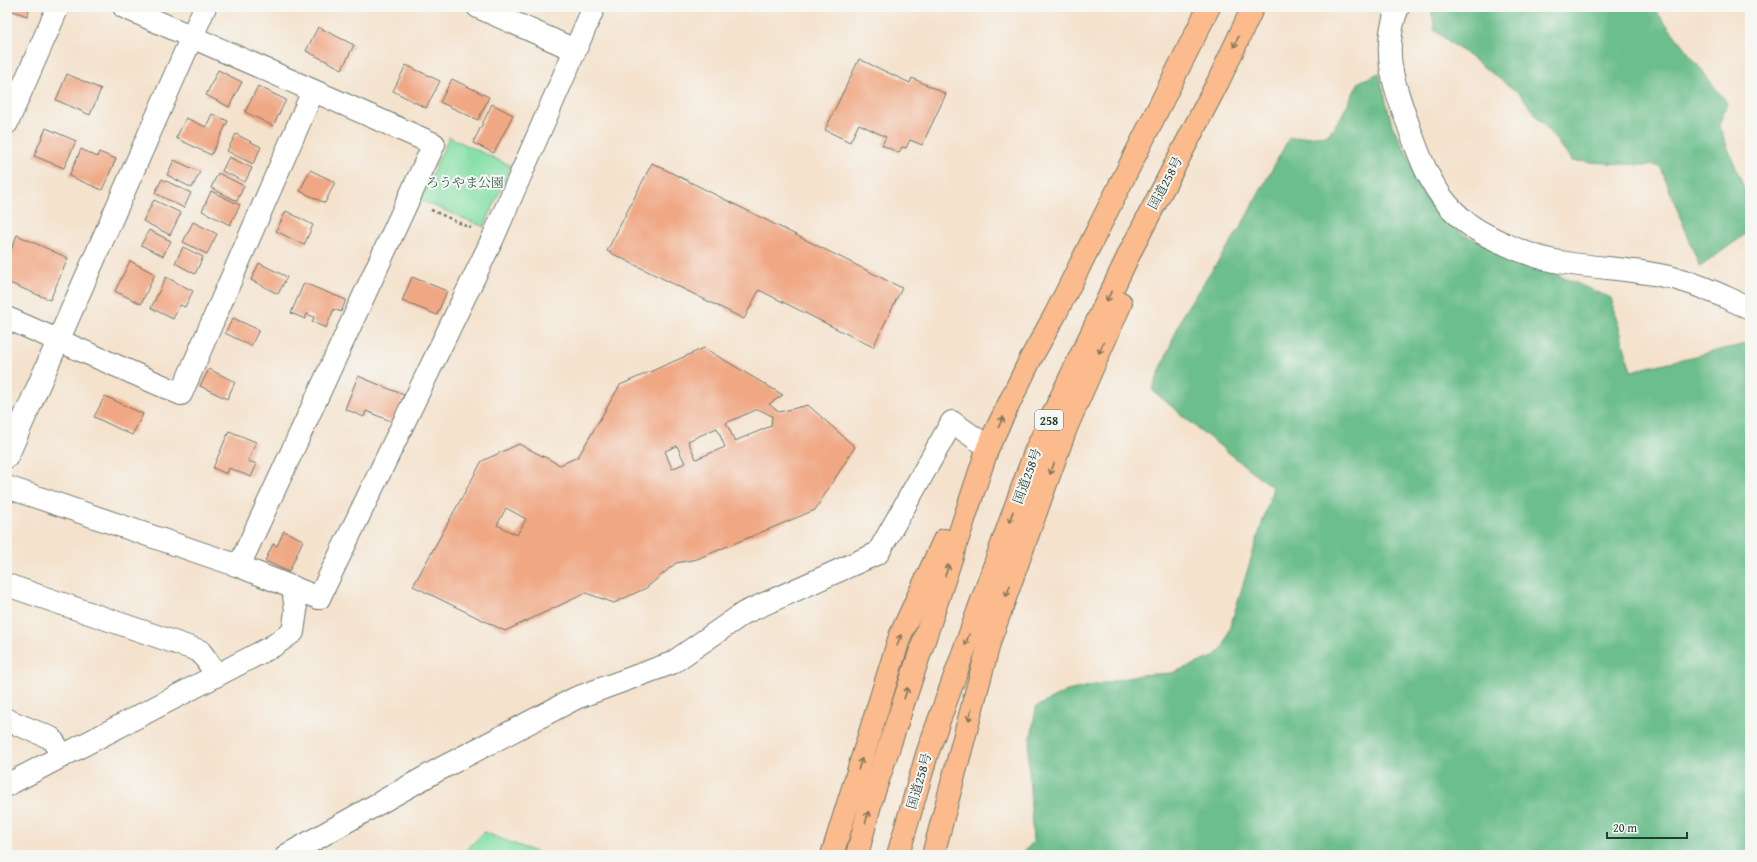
<svg xmlns="http://www.w3.org/2000/svg" width="1757" height="862" font-family="'Gentium Book Plus','Noto Serif JP',serif">
	<style>
		.green { fill: #86e0a7; stroke: #528e6e }
		.forest { fill: #6cbe8c; stroke: #467e60 }
		.building { fill: #f0a784; fill-rule: evenodd }
		.lines { fill: none; stroke-linecap: round; stroke-linejoin: round }
		.minor-casing { stroke: #6a776a; stroke-width: 24 }
		.tertiary-casing { stroke: #6a776a; stroke-width: 24 }
		.trunk-casing { stroke: #6a776a; stroke-width: 24 }
		.path { stroke: #6a776a; stroke-width: 2.5; stroke-dasharray: 3 3; stroke-linecap: butt }
		.minor { stroke: #fff; stroke-width: 22 }
		.tertiary { stroke: #fff; stroke-width: 22 }
		.trunk { stroke: #fbbb8c; stroke-width: 22 }
		.oneway { stroke: #82765c }
		.labels { text-anchor: middle; dominant-baseline: central; stroke-width: 4; stroke-linejoin: round; paint-order: stroke }
		.shield { fill: #f6f6f2; stroke: #60746d; stroke-width: 1 }
		.shield-label { font-size: 12px; font-weight: bold; fill: #1f3d34 }
		.park-label { font-size: 13px; fill: #345e4b; stroke: #f6f6f2 }
		.street-label { font-size: 13px; fill: #1f3d34; stroke: #f6f6f2 }
	</style>
	<rect width="100%" height="100%" fill="#f6f6f2"/>
	<filter id="ink" filterUnits="userSpaceOnUse"><feTurbulence type="fractalNoise" baseFrequency=".025" numOctaves="2"/><feDisplacementMap in="SourceGraphic" scale="8" xChannelSelector="R" yChannelSelector="G"/><feConvolveMatrix kernelMatrix="1 2 1 2 8 2 1 2 1" color-interpolation-filters="sRGB"/></filter>
	<filter id="wash" filterUnits="userSpaceOnUse"><feTurbulence type="fractalNoise" baseFrequency=".012" numOctaves="4" result="noise"/><feDisplacementMap in="SourceGraphic" scale="16" xChannelSelector="R" yChannelSelector="G"/><feGaussianBlur stdDeviation="0.9" result="paint"/><feColorMatrix in="noise" values="0 0 0 0 0 0 0 0 0 0 0 0 0 0 0 0 0 1.4 0 .05"/><feComposite in="paint" operator="in"/></filter>
	<g filter="url(#wash)">
		<rect width="100%" height="100%" fill="#f4e2cd"/>
		<g class="green">
			<polygon points="449,137 511,166 484,227 420,200"/>
			<polygon points="484,832 543,855 544,855 462,855"/>
		</g>
		<g class="forest">
			<polygon points="1431,7 1653,7 1727,103 1719,126 1750,203 1750,231 1700,267 1660,166 1572,161 1520,94 1435,31"/>
			<polygon points="1379,73 1392,125 1428,194 1464,235 1611,298 1631,371 1750,343 1750,855 1021,855 1033,842 1028,756 1036,707 1067,691 1140,675 1172,673 1213,657 1224,646 1273,488 1196,427 1152,390 1184,312 1239,230 1289,138 1328,135 1341,117 1359,82"/>
		</g>
		<g id="blocks">
			<g class="building">
				<polygon points="7,7 30,7 27,16 7,9"/>
				<polygon points="318,27 354,45 342,69 306,51"/>
				<polygon points="859,59 910,83 912,78 946,94 922,145 910,140 906,148 902,147 899,153 882,145 886,137 859,124 850,142 825,130"/>
				<polygon points="406,65 440,81 426,108 393,91"/>
				<polygon points="218,70 242,82 229,107 206,95"/>
				<polygon points="67,74 101,89 90,115 56,100"/>
				<polygon points="452,79 489,97 478,120 440,102"/>
				<polygon points="258,86 286,100 273,126 245,112"/>
				<polygon points="492,104 513,115 494,153 473,143"/>
				<polygon points="212,114 228,121 211,155 176,138 186,118 206,127"/>
				<polygon points="46,128 76,141 64,168 34,156"/>
				<polygon points="236,134 261,147 253,164 227,151"/>
				<polygon points="81,149 97,157 99,152 116,159 102,190 69,176"/>
				<polygon points="229,157 252,168 245,182 222,171"/>
				<polygon points="174,160 200,172 192,188 167,175"/>
				<polygon points="652,163 902,288 873,347 759,290 744,319 607,251"/>
				<polygon points="310,170 335,182 325,203 300,191"/>
				<polygon points="218,173 244,186 237,201 211,188"/>
				<polygon points="162,179 191,193 184,208 155,193"/>
				<polygon points="211,191 240,205 230,225 202,211"/>
				<polygon points="154,200 181,213 170,235 143,221"/>
				<polygon points="286,211 313,225 304,245 276,231"/>
				<polygon points="193,222 217,234 207,254 183,242"/>
				<polygon points="149,230 171,241 163,256 141,245"/>
				<polygon points="17,235 68,258 50,300 7,282 7,248 11,250"/>
				<polygon points="183,247 203,257 195,274 175,263"/>
				<polygon points="130,261 155,274 141,304 115,291"/>
				<polygon points="259,263 287,277 278,294 251,280"/>
				<polygon points="166,277 193,291 185,307 180,305 173,319 151,308"/>
				<polygon points="412,277 447,291 437,315 402,301"/>
				<polygon points="304,283 346,300 341,312 334,309 326,328 312,322 314,317 307,314 305,319 291,313"/>
				<polygon points="233,318 259,330 251,346 225,333"/>
				<path d="M704,348L783,395L769,404L779,412L808,405L855,447L815,510L697,559L676,563L646,588L614,603L586,593L505,631L413,586L482,461L519,444L560,465L578,457L620,385ZM758,409L772,416L771,426L735,441L726,423ZM717,428L725,447L696,459L688,441ZM677,446L685,463L672,469L665,451ZM506,508L526,519L517,535L497,525Z"/>
				<polygon points="209,369 235,382 227,399 200,386"/>
				<polygon points="358,376 404,395 393,422 366,411 364,417 345,409"/>
				<polygon points="105,396 143,414 132,435 94,417"/>
				<polygon points="229,431 256,442 248,461 257,464 251,477 229,468 227,474 213,468"/>
				<polygon points="284,531 303,540 289,572 265,561 273,544 277,546"/>
			</g>
		</g>
	</g>
	<g filter="url(#ink)">
		<use href="#blocks" fill-opacity="0" stroke="#6a776a" stroke-width="1"/>
		<g class="lines">
			<g class="minor-casing">
				<g id="minor">
					<polyline points="124,7 434,144 239,566"/>
					<polyline points="478,7 575,50"/>
					<path d="M1398,7C1381,50 1393,83 1408,124C1419,156 1432,193 1459,216C1472,229 1489,237 1505,244C1524,253 1546,260 1566,263C1603,269 1640,269 1677,279C1702,285 1726,298 1750,308"/>
					<polyline points="7,123 58,7"/>
					<polyline points="7,318 181,394 313,91"/>
					<polyline points="7,457 205,7"/>
					<polyline points="7,585 200,651 217,675"/>
					<polyline points="319,598 493,238 594,7"/>
					<polyline points="7,720 51,738 63,756"/>
					<polyline points="7,785 273,646 293,632 296,611 293,587"/>
					<polyline points="287,855 438,770 576,698 672,663 744,613 878,553 952,422 988,447"/>
				</g>
			</g>
			<g class="tertiary-casing">
				<polyline id="tertiary" points="7,487 239,566 319,598"/>
			</g>
			<g class="trunk-casing">
				<g id="trunk">
					<polyline points="832,855 900,636 944,540"/>
					<polyline points="857,855 871,801 988,447 1031,358 1055,315 1209,7"/>
					<polyline points="898,855 927,754 1035,452 1131,250 1218,82 1253,7"/>
					<polyline points="933,855 990,640 1066,428 1121,303"/>
				</g>
			</g>
			<polyline class="path" points="431,210 471,228"/>
			<use href="#minor" class="minor"/>
			<use href="#tertiary" class="tertiary"/>
			<use href="#trunk" class="trunk"/>
		</g>
		<defs><path id="oneway-shaft" d="M-6 0H5M1.5-3L5.5 0L1.5 3" fill="none" stroke-width="1.6" stroke-linecap="round" stroke-linejoin="round"/></defs>
		<g class="oneway">
			<use href="#oneway-shaft" transform="translate(1236 42) rotate(115)"/>
			<use href="#oneway-shaft" transform="translate(1109 296) rotate(115)"/>
			<use href="#oneway-shaft" transform="translate(1101 348) rotate(114)"/>
			<use href="#oneway-shaft" transform="translate(1001 422) rotate(-64)"/>
			<use href="#oneway-shaft" transform="translate(1052 469) rotate(110)"/>
			<use href="#oneway-shaft" transform="translate(1011 517) rotate(110)"/>
			<use href="#oneway-shaft" transform="translate(947 570) rotate(-72)"/>
			<use href="#oneway-shaft" transform="translate(1008 591) rotate(110)"/>
			<use href="#oneway-shaft" transform="translate(899 640) rotate(-71)"/>
			<use href="#oneway-shaft" transform="translate(967 640) rotate(110)"/>
			<use href="#oneway-shaft" transform="translate(906 693) rotate(-72)"/>
			<use href="#oneway-shaft" transform="translate(970 715) rotate(105)"/>
			<use href="#oneway-shaft" transform="translate(860 764) rotate(-73)"/>
			<use href="#oneway-shaft" transform="translate(867 817) rotate(-76)"/>
		</g>
	</g>
	<g class="labels">
		<rect class="shield" x="1035" y="410" width="28" height="20" rx="3"/>
		<g class="shield-label">
			<text x="1049" y="420">258</text>
		</g>
		<g class="park-label">
			<text x="465" y="182">ろうやま公園</text>
		</g>
		<g class="street-label">
			<text transform="translate(1165 183) rotate(-62)">国道258号</text>
			<text transform="translate(1027 476) rotate(-70)">国道258号</text>
			<text transform="translate(919 781) rotate(-74)">国道258号</text>
		</g>
	</g>
	<rect width="1757" height="862" fill="none" stroke="#f6f6f2" stroke-width="24"/>
	<path d="M1607 832v6h80v-6" fill="none" stroke="#1f3d34" stroke-width="2"/>
	<text x="1613" y="832" font-size="12" fill="#1f3d34" stroke="#f6f6f2" stroke-width="3" paint-order="stroke">20 m</text>
</svg>
